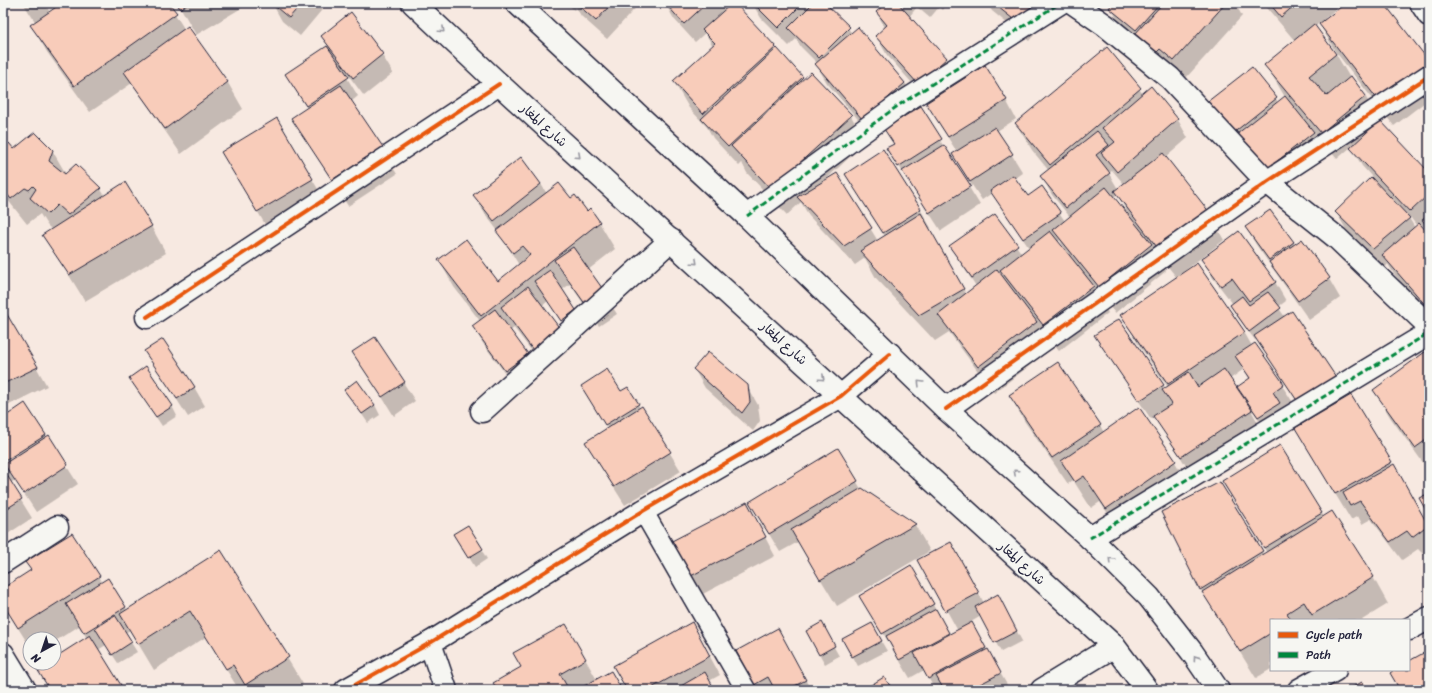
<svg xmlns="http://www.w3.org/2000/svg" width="1432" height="693" font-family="Sriracha,'Playpen Sans Arabic',sans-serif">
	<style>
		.shadow { fill: #0003; fill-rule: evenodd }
		.building { fill: #f8ccba; stroke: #22223b }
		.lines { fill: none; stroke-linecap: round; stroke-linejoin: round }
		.lane-casing { stroke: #22223b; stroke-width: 22 }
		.street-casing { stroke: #22223b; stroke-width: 25 }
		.secondary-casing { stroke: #22223b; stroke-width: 25 }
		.lane { stroke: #f6f6f2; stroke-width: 19 }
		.street { stroke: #f6f6f2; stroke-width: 22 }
		.secondary { stroke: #f6f6f2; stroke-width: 22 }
		.quiet { stroke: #00873e; stroke-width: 3; stroke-dasharray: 6 3; stroke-linecap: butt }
		.cycleway-casing { stroke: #f6f6f2; stroke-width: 6 }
		.cycleway { stroke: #e8590c; stroke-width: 4 }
		.oneway { stroke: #9797a0 }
		.labels { text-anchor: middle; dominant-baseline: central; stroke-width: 3; stroke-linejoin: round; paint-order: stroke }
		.street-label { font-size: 13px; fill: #22223b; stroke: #f6f6f2 }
	</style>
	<rect width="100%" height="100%" fill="#f7e9e1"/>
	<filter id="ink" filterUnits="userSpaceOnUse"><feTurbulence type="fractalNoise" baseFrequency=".025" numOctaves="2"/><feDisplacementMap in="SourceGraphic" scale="8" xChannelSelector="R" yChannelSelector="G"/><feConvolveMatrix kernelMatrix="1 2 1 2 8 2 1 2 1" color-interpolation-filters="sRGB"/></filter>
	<g filter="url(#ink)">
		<g class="shadow">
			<polygon points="23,3 48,3 46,5 50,13 64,3 168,3 185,30 188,28 228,83 243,109 181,154 132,83 90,112 47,52 32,26 36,23"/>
			<polygon points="178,3 250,3 196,35"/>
			<polygon points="272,3 325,3 326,5 300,36 282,21"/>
			<polygon points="567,3 640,3 607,39 581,16 576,7 574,10"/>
			<path d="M665,3H726L728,8L734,3L804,80L851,116L866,142L824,181L837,175L878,241L885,236L846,174L920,209L931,228L929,229L966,294L976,286L950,247L994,215L1022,254L1029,248L992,193L982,200L964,173L957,152L938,122L929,102L887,55L876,36L885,28L877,13L886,4L885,3H947L942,10L939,7L930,18L917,7L909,17L946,58L957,77L933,98L1006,100L1016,119L997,131L1023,173L1014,179L1027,198L1042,188L1065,221L1070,217L1052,195L1042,177L1049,171L1032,150L1016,124L1106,48L1143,94L1151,88L1178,120L1188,138L1165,158L1209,214L1224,240L1179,275L1244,332L1252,346L1255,344L1294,404L1270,435L1253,411L1252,412L1266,437L1197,483L1155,417L1151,419L1095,336L1163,385L1165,389L1168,387L1137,342L1122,315L1177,278L1155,250L1166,271L1115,313L1095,290L1108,313L1059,351L1039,327L1051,349L994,393L949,332L935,341L876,278L865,258L855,265L809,216L801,202L787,215L747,173L742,163L739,166L713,138L707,127L689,108L674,82L713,46L705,33L695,42L674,19ZM1112,170L1124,184L1118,189L1108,172ZM1117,194L1130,217L1113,198ZM1060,240L1064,248L1063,249L1058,242ZM1006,280L1011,288L1004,281ZM1244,369L1250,380L1239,387L1248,403L1246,404L1230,379Z"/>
			<polygon points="752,3 824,3 852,33 857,29 905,83 915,102 874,138 827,83 816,64 817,63 801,47 796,39 789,46 761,18"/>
			<polygon points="987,3 1029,3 1043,24 1029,41 992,11"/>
			<polygon points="1115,3 1235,3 1242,16 1185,79 1121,26 1111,8"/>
			<path d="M1263,3H1343L1325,18L1326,20L1348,3H1383L1429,64V99L1394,126L1335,51L1319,23L1315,27L1336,54L1350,78L1365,96L1380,121L1429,173V230L1426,225L1422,228L1429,236V314L1394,274L1388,264L1385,268L1347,231L1336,212L1372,177L1362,166L1351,147L1337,159L1315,133L1324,151L1277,188L1219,121L1276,99L1278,103L1285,97L1266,65L1295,41ZM1410,217L1417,226L1415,228L1409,218Z"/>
			<polygon points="351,14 382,55 393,73 364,96 346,72 344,73 358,96 351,102 397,174 348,206 292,118 307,108 286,74 328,46 322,36"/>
			<polygon points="920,108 980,205 941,231 888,149 894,145 886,129"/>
			<polygon points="277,120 328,206 273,238 238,178"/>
			<polygon points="3,148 13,150 52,150 66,174 100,188 105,196 151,226 166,253 85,301 44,235 52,230 47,225 40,214 27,224 3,194"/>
			<polygon points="541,184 547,194 571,200 599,222 615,249 588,270 617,314 599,326 570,284 562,290 581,320 567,329 548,301 542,306 560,331 571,349 545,368 514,328 510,331 527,354 538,373 517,389 484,345 473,326 480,321 454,287 439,260 498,282 519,265 498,231 485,214 474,195"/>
			<polygon points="1246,228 1293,242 1295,245 1301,241 1329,279 1340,298 1309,320 1257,246"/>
			<polygon points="1203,259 1275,282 1286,301 1278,307 1285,317 1335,378 1346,397 1341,400 1342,401 1351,396 1429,528 1429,551 1424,555 1418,549 1402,560 1371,519 1362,524 1358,516 1351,520 1311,454 1310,420 1257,339 1255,340 1236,315 1231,306 1233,304 1213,278"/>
			<polygon points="5,312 47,386 9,405 3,397 3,313"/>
			<polygon points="375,338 415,401 394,416 354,352"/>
			<polygon points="146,351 194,387 205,406 188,417"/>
			<polygon points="1429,351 1429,471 1390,417 1375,391"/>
			<polygon points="694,369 747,386 758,405 760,421 753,431 705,388"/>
			<polygon points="136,387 172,406 177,416 162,426"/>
			<polygon points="345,390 375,405 380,415 368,423"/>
			<polygon points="621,393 638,404 640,409 642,408 681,471 625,505 597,461 608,429 593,405"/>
			<polygon points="1010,396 1100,425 1104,433 1139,409 1175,462 1190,488 1122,534 1100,502 1091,508 1073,480 1068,484 1025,422"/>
			<polygon points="25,405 47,438 48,437 78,484 36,512 15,480 10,483 32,518 3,537 3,419"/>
			<polygon points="1280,446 1324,517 1373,577 1388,604 1362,620 1271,620 1271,669 1256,678 1201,590 1163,513 1219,484 1264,555 1267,553 1239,508"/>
			<polygon points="838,449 861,489 915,525 930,551 837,606 798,542 780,552 761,521"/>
			<polygon points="757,522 775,556 699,596 670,544"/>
			<polygon points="467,526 487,559 475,567 460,543"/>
			<polygon points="72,534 102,583 108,579 127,610 221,551 303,684 294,690 239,690 206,637 154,670 130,630 125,633 137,652 118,663 106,645 98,650 123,690 50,690 38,669 48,663 54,663 54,659 87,638 79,626 54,642 54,639 30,639 30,647 3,604 3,589 32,571 27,563"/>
			<polygon points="919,560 962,562 984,603 1003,605 1022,641 1001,652 981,616 971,622 1010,690 935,690 924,670 910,678 861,596 911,566 950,635 958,631"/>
			<polygon points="821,624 839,656 825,664 807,632"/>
			<polygon points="566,625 597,680 621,690 499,690"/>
			<polygon points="877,634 887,651 858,666 844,640"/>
			<polygon points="702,642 720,675 709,681 714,690 628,690"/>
			<polygon points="788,648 811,690 758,690 737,651"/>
		</g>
		<g class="building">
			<polygon points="62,3 169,3 177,13 74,86 30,25"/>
			<polygon points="177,3 190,3 180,9"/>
			<polygon points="271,3 302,3 289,18"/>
			<polygon points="576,3 612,3 596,21"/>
			<polygon points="665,3 707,3 684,24"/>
			<polygon points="732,3 735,3 776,47 703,114 673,81 715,43 702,30"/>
			<polygon points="753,3 803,3 778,28"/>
			<polygon points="813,3 825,3 850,27 819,58 788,28"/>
			<polygon points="886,3 898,3 947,58 918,84 875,36 887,25 876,12"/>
			<polygon points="993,3 1031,3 1033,5 1018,23"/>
			<polygon points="1113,3 1160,3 1136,30 1109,8"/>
			<polygon points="1163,3 1226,3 1174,61 1160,49 1156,53 1135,34"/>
			<polygon points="1269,3 1297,3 1281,17"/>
			<polygon points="1346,3 1384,3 1429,61 1378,100 1319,24"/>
			<polygon points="351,12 383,54 353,78 321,36"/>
			<polygon points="1314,24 1336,54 1309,76 1327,96 1351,76 1366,96 1321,133 1264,65"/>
			<polygon points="188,26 228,82 165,129 124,72"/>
			<polygon points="858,27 905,83 863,120 815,64"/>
			<polygon points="327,46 349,77 306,106 285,74"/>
			<polygon points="1107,47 1141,88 1050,165 1015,123"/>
			<polygon points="777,48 803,77 728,147 701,119"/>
			<polygon points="985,65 1007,100 948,137 926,103"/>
			<polygon points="1252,67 1277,98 1232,134 1207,102"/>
			<polygon points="811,72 852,115 771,189 731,146"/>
			<polygon points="341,85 383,147 332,180 291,118"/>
			<polygon points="1151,86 1178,119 1117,172 1101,153 1115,142 1102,128"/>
			<polygon points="1285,96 1314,132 1266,170 1237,134"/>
			<polygon points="921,106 942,139 898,167 886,148 894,144 884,129"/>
			<polygon points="277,118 313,179 257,212 221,152"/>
			<polygon points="1380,120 1429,172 1429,194 1410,212 1350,148"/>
			<polygon points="995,127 1013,154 970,182 952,154"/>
			<polygon points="1097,131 1109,145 1096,155 1110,173 1066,208 1040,176"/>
			<polygon points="35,132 53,150 49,161 65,174 76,164 101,188 68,215 57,205 48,214 30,198 36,189 33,186 29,190 25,188 11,199 3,189 3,147 9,143 14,149"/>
			<polygon points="944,145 971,186 929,213 902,171"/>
			<polygon points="883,149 921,209 883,233 845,174"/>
			<polygon points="1163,153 1210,213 1160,251 1114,191"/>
			<polygon points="521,157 541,184 494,221 473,195"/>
			<polygon points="837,173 872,228 844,246 797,197"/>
			<polygon points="1013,175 1028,196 1042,186 1061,213 1023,239 990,191"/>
			<polygon points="1371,177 1410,218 1373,249 1335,212"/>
			<polygon points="125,182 152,226 69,275 42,235"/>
			<polygon points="559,183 571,198 575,195 587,211 590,208 600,222 481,316 438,260 466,239 498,281 530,255 522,246 513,253 496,231"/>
			<polygon points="1106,187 1152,244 1099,287 1053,230"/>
			<polygon points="1270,210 1294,242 1269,260 1245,227"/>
			<polygon points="921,213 964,289 919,315 860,251"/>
			<polygon points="995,214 1018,245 972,278 949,246"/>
			<polygon points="1429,215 1429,228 1422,220"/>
			<polygon points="1419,223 1429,234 1429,309 1382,255"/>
			<polygon points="1050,231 1094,286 1043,325 1000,270"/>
			<polygon points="1239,231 1276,282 1249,301 1232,278 1221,286 1201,259"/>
			<polygon points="1302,239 1330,278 1298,301 1269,262"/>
			<polygon points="573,247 607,295 588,308 554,260"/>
			<polygon points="1197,263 1245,332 1168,384 1120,315"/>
			<polygon points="997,269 1037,322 978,367 938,315"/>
			<polygon points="550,270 576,310 561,321 534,281"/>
			<polygon points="528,286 561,330 533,350 501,307"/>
			<polygon points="1268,292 1281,308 1249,332 1230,305 1242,296 1249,305"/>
			<polygon points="495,309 528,354 505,371 472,326"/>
			<polygon points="5,311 38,367 3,384 3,312"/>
			<polygon points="1292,311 1336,377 1298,402 1254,336"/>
			<polygon points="1119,319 1164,385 1139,401 1094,335"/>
			<polygon points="375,337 405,382 382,397 352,352"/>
			<polygon points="163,339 195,387 177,399 144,351"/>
			<polygon points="1255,343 1284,384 1273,392 1280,403 1258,417 1237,387 1250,378 1235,356"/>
			<polygon points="1429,349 1429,438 1415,448 1373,390"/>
			<polygon points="708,352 748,385 750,402 742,413 693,369"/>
			<polygon points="1058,362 1101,425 1052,458 1009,395"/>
			<polygon points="146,366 173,406 156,417 129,378"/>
			<polygon points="607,369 621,391 628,387 639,404 605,425 581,386"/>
			<polygon points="1224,369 1252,410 1181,457 1153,416 1172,404 1162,390 1189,372 1198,387"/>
			<polygon points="357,380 375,405 362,414 344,390"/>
			<polygon points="1351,395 1392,462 1335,494 1295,428"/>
			<polygon points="25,403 46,435 3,462 3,418"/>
			<polygon points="642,406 671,452 614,487 585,442"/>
			<polygon points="1139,407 1176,461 1106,509 1084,476 1075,482 1061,461"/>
			<polygon points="49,435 68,465 24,494 4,464"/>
			<polygon points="1280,445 1322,513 1264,548 1222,481"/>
			<polygon points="838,448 858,481 769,534 749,502"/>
			<polygon points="1394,464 1428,525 1412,537 1407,531 1390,542 1360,501 1350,506 1343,493"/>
			<polygon points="3,469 22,499 3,511"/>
			<polygon points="1220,482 1263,551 1200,590 1161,512"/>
			<polygon points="862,488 916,524 820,580 791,530"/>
			<polygon points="1429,493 1429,516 1419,498"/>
			<polygon points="747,502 766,537 687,578 668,543"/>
			<polygon points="1332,511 1374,577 1312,615 1304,602 1287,613 1291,620 1271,620 1271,633 1240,652 1202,592"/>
			<polygon points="468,525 483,549 468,558 453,534"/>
			<polygon points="72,533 100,576 18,628 3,604 3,588 31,570 25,562"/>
			<polygon points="951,542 979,593 945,611 917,560"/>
			<polygon points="221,550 289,657 245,685 233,665 226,669 190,611 138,644 120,614"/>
			<polygon points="911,565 934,604 882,634 859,596"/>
			<polygon points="108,578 126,607 84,633 66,604"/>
			<polygon points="998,594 1017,631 994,643 975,607"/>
			<polygon points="936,609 949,633 899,660 886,636"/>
			<polygon points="115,615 132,642 112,655 95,628"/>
			<polygon points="692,622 710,656 648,690 627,690 613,666"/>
			<polygon points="822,622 835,646 819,655 806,631"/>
			<polygon points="972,622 986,648 928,679 914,653"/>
			<polygon points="872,623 882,641 852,657 842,639"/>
			<polygon points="566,624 586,659 560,674 569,690 498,690 493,683 521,667 513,653"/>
			<polygon points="778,628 806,680 787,690 775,690 768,677 754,685 736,651"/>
			<polygon points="90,635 124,690 50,690 37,669 46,663 54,663 54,658"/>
			<polygon points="988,649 1001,673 969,690 944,690 936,676"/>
			<polygon points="1429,650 1429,690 1400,690 1390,673 1394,670 1409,670 1409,661"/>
			<polygon points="611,671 622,690 577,690"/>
			<polygon points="705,672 715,690 674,690"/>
			<polygon points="884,677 893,690 863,690"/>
			<polygon points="1362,682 1366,690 1347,690"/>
		</g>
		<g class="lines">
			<g class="lane-casing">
				<polyline id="lane" points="643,511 746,690"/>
			</g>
			<g class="street-casing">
				<g id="street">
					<polyline points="1073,3 1105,25 1170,78 1267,182 1337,238 1429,326"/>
					<polyline points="1421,3 1429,15"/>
					<polyline points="747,216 899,105 1060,3"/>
					<polyline points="147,317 499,84"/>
					<polyline points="946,409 1267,182 1429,76"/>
					<polyline points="482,411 671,240"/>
					<polyline points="1090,538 1429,333"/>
					<polyline points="3,562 57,527"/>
					<polyline points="1409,629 1429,618"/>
					<polyline points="430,643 446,690"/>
					<polyline points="3,654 25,690"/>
					<polyline points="1042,690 1114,646"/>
					<polyline points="1299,690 1335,670"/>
				</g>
			</g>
			<g class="secondary-casing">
				<g id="secondary">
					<polyline points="413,3 499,84 1114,646 1147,690"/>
					<polyline points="517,3 747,216 946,409 1090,538 1149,597 1192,652 1218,690"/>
					<polyline points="346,690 430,643 643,511 841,396 890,354"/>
				</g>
			</g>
			<use href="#lane" class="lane"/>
			<use href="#street" class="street"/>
			<use href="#secondary" class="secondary"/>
			<g class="quiet">
				<polyline points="747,216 899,105 1060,3"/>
				<polyline points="1090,538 1429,333"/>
			</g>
			<g class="cycleway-casing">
				<g id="cycleway">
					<polyline points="147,317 499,84"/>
					<polyline points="946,409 1267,182 1429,76"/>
					<polyline points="346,690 430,643 643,511 841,396 890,354"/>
				</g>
			</g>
			<use href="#cycleway" class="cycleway"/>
		</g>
		<defs><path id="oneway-chevron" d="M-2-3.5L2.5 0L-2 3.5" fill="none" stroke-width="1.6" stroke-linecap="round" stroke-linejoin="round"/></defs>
		<g class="oneway">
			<use href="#oneway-chevron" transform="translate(442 30) rotate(43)"/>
			<use href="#oneway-chevron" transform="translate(578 156) rotate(42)"/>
			<use href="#oneway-chevron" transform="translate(695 262) rotate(42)"/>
			<use href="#oneway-chevron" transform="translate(822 378) rotate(42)"/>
			<use href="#oneway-chevron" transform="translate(920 383) rotate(-135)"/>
			<use href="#oneway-chevron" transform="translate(1016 472) rotate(-138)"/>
			<use href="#oneway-chevron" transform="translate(1111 560) rotate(-135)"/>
			<use href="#oneway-chevron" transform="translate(1196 658) rotate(-125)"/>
		</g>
	</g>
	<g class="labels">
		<g class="street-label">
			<text transform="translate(544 125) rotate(42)">شارع المغار</text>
			<text transform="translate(784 343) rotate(42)">شارع المغار</text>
			<text transform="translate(1022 563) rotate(42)">شارع المغار</text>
		</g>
	</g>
	<rect width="1432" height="693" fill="none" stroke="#f6f6f2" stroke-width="16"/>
	<rect x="8" y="8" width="1416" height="677" fill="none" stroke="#22223b" stroke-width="1.5" filter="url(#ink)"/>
	<rect x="1270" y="619" width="140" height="52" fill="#f6f6f2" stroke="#a1a1a9"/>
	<rect x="1278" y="632" width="20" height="6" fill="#e8590c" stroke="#a1a1a9"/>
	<text x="1306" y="639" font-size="12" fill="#22223b">Cycle path</text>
	<rect x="1278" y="652" width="20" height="6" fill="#00873e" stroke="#a1a1a9"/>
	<text x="1306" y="659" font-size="12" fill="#22223b">Path</text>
	<g transform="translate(42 651) rotate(220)"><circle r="19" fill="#f6f6f2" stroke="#a1a1a9"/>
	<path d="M0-3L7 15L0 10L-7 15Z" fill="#22223b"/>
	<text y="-6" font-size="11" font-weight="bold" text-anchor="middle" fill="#22223b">N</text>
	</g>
</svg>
